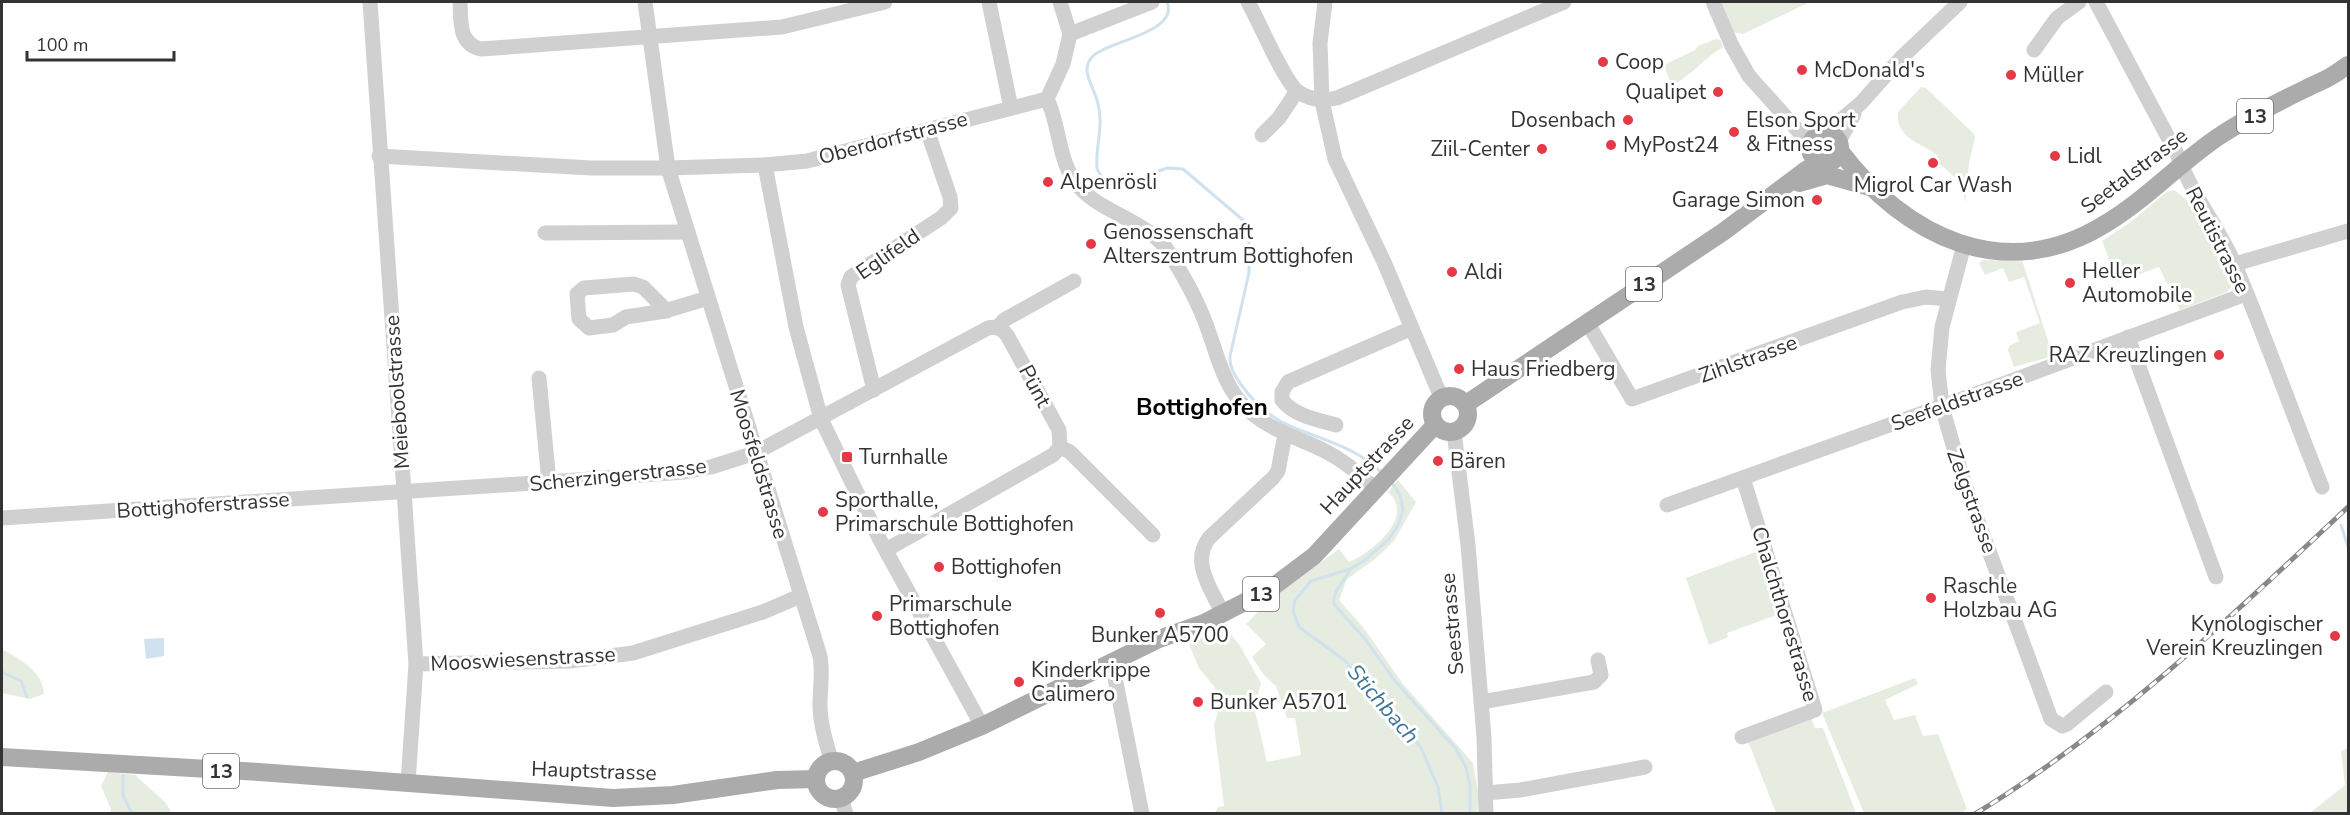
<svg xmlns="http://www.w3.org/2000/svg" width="2350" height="815" font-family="'Nunito Sans',sans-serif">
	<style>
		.green { fill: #e6ecdf }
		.water { fill: #cfe2ee }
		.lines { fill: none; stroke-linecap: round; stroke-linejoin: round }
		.stream { stroke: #cfe2ee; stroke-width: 3 }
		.minor { stroke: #d0d0d0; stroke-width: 15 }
		.major { stroke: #ababab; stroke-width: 18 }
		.rail-casing { stroke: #888; stroke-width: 5 }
		.rail { stroke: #fff; stroke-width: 3; stroke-dasharray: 9; stroke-linecap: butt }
		.poi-dot { fill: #e63946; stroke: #fff; stroke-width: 2 }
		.labels { text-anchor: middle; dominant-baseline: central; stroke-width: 6; stroke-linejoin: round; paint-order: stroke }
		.shield { fill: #fff; stroke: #707070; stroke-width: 1.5 }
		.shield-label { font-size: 20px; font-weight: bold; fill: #333 }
		.poi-label { font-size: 21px; fill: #333; stroke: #fff; text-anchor: start }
		.street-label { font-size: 21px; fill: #333; stroke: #fff }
		.water-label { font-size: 22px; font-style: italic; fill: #3f7597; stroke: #fff }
		.quarter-label { font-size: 24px; font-weight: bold; fill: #000; stroke: #fff }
	</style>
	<rect width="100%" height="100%" fill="#fff"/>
	<g class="green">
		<polygon points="1720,2 1810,2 1743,34 1732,32"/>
		<path d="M1716,39L1720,40L1723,47C1704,58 1692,75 1672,86L1664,65L1695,50L1698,46Z"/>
		<path d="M1921,87L1926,88L1974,134L1975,137L1969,163L1965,204L1963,185L1936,160L1938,156C1923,143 1895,139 1898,112Z"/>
		<path d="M2174,190C2194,201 2232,264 2231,287L2227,292L2180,310L2159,267L2118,282L2102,241L2128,224L2167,192Z"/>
		<polygon points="1983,260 2022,261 2023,263 2053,356 2014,367 2008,350 2009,346 2019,341 2016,332 2040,323 2024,277 2009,282 2003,268 1985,275 1979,263"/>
		<path d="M1398,480L1416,502L1394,541L1375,559L1347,579L1339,600L1363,627L1403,684L1473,763L1479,798L1477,813H1215L1218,807L1224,806L1214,725L1221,702L1214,686L1199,668L1188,642L1226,629L1239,644L1261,683L1254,707L1267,762L1301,755L1295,718H1287L1276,686L1264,675L1252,657L1266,644L1246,624L1270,600L1339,549L1349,562C1372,552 1416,517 1388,492Z"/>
		<polygon points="1758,551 1777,615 1727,633 1728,637 1709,645 1686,578"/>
		<path d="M2,649C20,659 43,672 44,694L30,699L2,693Z"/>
		<polygon points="1915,678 1918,684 1885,700 1894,720 1915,715 1923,736 1938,734 1967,809 1959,814 1864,813 1822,713"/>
		<polygon points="1811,718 1815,728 1823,728 1856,813 1776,813 1748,741"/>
		<polygon points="2348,748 2348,813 2310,813 2345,785 2341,751"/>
		<polygon points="108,772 135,775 165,802 172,813 110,813 111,809 101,786"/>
	</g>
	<polygon class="water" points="164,638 164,656 146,659 144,639"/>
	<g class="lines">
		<g class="stream">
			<path d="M1167,2C1180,33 1106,41 1092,57C1080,70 1093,86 1097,100C1105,126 1095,144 1097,169L1105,182L1113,185L1131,182L1167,168L1183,169L1243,220L1249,233V273L1230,356C1229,368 1236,377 1242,386C1255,404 1271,418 1292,427C1324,440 1358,448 1383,474"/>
			<polyline points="1392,483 1400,495 1403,510 1398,525 1389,539 1365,560 1350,569 1311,581 1295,600 1293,611 1299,627 1344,660 1400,720 1421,748 1438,787 1442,814"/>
			<polyline points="2341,525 2348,547"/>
			<path d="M1350,569C1346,581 1332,590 1334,604L1365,639L1395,681L1456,749L1466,767L1470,786V814"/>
			<polyline points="2,672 21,681 27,697"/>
			<polyline points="123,776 123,795 132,814"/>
		</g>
		<g class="minor">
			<polyline points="370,2 416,664 408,783"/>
			<path d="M460,2C461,20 458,44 481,49L782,27L885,2"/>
			<path d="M645,2L668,168L820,656C823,673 820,688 820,705C820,724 826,744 832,762"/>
			<polyline points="989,2 1011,108"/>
			<path d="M1248,2C1259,21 1283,79 1297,91C1309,100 1323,101 1337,98L1564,2"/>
			<polyline points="1325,2 1320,43 1322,101 1335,159 1384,262 1441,397"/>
			<polyline points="1713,2 1732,46 1749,76 1810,144"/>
			<path d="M2096,2L2178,156C2192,195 2219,228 2235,265C2266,338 2292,413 2322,487"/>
			<polyline points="1070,34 1152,2"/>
			<polyline points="2034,50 2057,18 2079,2"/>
			<path d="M1047,99C1061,127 1057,163 1080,188C1105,215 1150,221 1170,254C1183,275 1195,296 1204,319C1217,351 1222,387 1249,411C1272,431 1299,438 1325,451C1345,461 1360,474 1375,489"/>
			<polyline points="1827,132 1861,103 1901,58 1960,2"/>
			<polyline points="1262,135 1279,118 1297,91"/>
			<polyline points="1839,141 1854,114"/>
			<polyline points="379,156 591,168 668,168 765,165 807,161 1047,99 1063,64 1070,34 1060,2"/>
			<polyline points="765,165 796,327 821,419 880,540 982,726"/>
			<polyline points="545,233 688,232"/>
			<polyline points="1964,245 1942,327 1938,370 1942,407 1964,483 2051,719 2062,726 2067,724 2106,692"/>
			<polyline points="2235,264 2348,231"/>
			<polyline points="667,311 643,287 634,284 584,288 577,294 579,319 589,328 613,325 626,317 665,311 708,298"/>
			<polyline points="1587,322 1632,399 1902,302 1926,297 1948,299"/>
			<polyline points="998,327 1004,320 1074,281"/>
			<polyline points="2128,337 2216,577"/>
			<polyline points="539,378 549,482"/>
			<polyline points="874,390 848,285 851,277 855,274 941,218 951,208 950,197 927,130"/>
			<path d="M1336,425C1318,420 1294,416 1282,400V392L1288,382L1412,328"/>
			<polyline points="1454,432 1468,545 1484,737 1486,814"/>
			<polyline points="1060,447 1070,452 1153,535"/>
			<polyline points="1667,505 1984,391 2246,294"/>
			<path d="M2,518L549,482L684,472L711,467L755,453L988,328C996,326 1002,328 1007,335L1059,430L1060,447L1053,455L886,550"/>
			<path d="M1219,606C1208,585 1192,560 1209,538L1273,478L1278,471L1285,434"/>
			<polyline points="1109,663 1115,678 1142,814"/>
			<polyline points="416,664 570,661 633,653 763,612 800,596"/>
			<polyline points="1481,702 1594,682 1601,675 1598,660"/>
			<polyline points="1742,737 1815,710 1743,478"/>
			<polyline points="1486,793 1520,790 1645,767"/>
			<polyline points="841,798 846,814"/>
		</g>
		<g class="major">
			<circle cx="1825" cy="148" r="15"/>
			<path d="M1840,151C1905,237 2005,286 2105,224C2147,199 2180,162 2221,135C2247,118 2276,103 2305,89C2314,84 2324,81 2333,75C2339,72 2343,68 2348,65"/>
			<polyline points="1799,183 1827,175 1870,187"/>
			<circle cx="1450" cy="414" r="18"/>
			<polyline points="1466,404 1723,232 1806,170 1821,162"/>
			<polyline points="2,757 259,772 613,798 673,795 777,780 816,779"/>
			<circle cx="835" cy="780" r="19"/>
			<polyline points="853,773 919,752 982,726 1159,639 1204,623 1270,589 1314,556 1435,425"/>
		</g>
		<g class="rail-casing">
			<path id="rail" d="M1975,814C2114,729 2231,617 2348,507"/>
		</g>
		<use href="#rail" class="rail"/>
	</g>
	<g class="poi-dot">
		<circle cx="1603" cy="62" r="6"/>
		<circle cx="1802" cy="70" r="6"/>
		<circle cx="2011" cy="75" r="6"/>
		<circle cx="1718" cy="92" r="6"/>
		<circle cx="1628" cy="120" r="6"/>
		<circle cx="1734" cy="132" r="6"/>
		<circle cx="1611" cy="145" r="6"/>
		<circle cx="1542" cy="149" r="6"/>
		<circle cx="2055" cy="156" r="6"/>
		<circle cx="1933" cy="163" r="6"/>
		<circle cx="1048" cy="182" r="6"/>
		<circle cx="1817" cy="200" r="6"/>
		<circle cx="1091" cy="244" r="6"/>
		<circle cx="1452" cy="272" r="6"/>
		<circle cx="2070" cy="283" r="6"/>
		<circle cx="2219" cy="355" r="6"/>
		<circle cx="1459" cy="369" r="6"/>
		<rect x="841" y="451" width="12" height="12" rx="3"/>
		<circle cx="1438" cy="461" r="6"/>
		<circle cx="823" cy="512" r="6"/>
		<circle cx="939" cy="567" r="6"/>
		<circle cx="1931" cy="598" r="6"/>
		<circle cx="1160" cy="613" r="6"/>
		<circle cx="877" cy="616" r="6"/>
		<circle cx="2335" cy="636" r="6"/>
		<circle cx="1019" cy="682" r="6"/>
		<circle cx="1198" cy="702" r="6"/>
	</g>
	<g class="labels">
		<g class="shield">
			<rect x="2237" y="99" width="36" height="34" rx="4.5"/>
			<rect x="1626" y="267" width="36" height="34" rx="4.5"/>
			<rect x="1243" y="577" width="36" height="34" rx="4.5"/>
			<rect x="203" y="754" width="36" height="34" rx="4.5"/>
		</g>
		<g class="shield-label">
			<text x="2255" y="116">13</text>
			<text x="1644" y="284">13</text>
			<text x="1261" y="594">13</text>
			<text x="221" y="771">13</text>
		</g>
		<g class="poi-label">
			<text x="1615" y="62">Coop</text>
			<text x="1814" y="70">McDonald's</text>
			<text x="2023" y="75">Müller</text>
			<text x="1706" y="92" text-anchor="end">Qualipet</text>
			<text x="1616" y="120" text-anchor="end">Dosenbach</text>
			<text x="1746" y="120">Elson Sport<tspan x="1746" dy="24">&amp; Fitness</tspan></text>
			<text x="1623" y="145">MyPost24</text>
			<text x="1530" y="149" text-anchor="end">Ziil-Center</text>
			<text x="2067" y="156">Lidl</text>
			<text x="1060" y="182">Alpenrösli</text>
			<text x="1933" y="185" text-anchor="middle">Migrol Car Wash</text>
			<text x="1805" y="200" text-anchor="end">Garage Simon</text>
			<text x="1103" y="232">Genossenschaft<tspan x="1103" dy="24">Alterszentrum Bottighofen</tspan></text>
			<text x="2082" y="271">Heller<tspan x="2082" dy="24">Automobile</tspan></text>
			<text x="1464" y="272">Aldi</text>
			<text x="2207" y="355" text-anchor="end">RAZ Kreuzlingen</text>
			<text x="1471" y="369">Haus Friedberg</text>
			<text x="859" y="457">Turnhalle</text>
			<text x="1450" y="461">Bären</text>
			<text x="835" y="500">Sporthalle,<tspan x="835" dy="24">Primarschule Bottighofen</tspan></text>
			<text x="951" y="567">Bottighofen</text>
			<text x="1943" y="586">Raschle<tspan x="1943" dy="24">Holzbau AG</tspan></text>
			<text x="889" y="604">Primarschule<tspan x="889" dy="24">Bottighofen</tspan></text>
			<text x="2323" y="624" text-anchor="end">Kynologischer<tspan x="2323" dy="24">Verein Kreuzlingen</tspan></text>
			<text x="1160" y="635" text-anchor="middle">Bunker A5700</text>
			<text x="1031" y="670">Kinderkrippe<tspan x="1031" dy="24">Calimero</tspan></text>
			<text x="1210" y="702">Bunker A5701</text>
		</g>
		<g class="street-label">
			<text transform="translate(893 138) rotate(-15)">Oberdorfstrasse</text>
			<text transform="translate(2134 171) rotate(-37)">Seetalstrasse</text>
			<text transform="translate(2218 240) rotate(63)">Reutistrasse</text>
			<text transform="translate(888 254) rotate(-35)">Eglifeld</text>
			<text transform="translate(1748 359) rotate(-20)">Zihlstrasse</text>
			<text transform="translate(1035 386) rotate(62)">Pünt</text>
			<text transform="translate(397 392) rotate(-94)">Meieboolstrasse</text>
			<text transform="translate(1957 401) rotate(-20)">Seefeldstrasse</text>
			<text transform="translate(759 464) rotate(73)">Moosfeldstrasse</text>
			<text transform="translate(1367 465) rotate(-47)">Hauptstrasse</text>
			<text transform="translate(618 475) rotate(-6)">Scherzingerstrasse</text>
			<text transform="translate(1972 501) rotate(70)">Zelgstrasse</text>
			<text transform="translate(203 505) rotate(-4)">Bottighoferstrasse</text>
			<text transform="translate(1785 614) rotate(73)">Chalchthorestrasse</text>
			<text transform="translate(1452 624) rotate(-95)">Seestrasse</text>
			<text transform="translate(523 659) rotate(-3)">Mooswiesenstrasse</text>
			<text transform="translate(594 771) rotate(2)">Hauptstrasse</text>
		</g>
		<g class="water-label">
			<text transform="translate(1383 704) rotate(49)">Stichbach</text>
		</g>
		<g class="quarter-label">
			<text x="1202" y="407">Bottighofen</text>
		</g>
	</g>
	<rect width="2350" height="815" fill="none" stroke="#333333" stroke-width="6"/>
	<path d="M27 51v9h147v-9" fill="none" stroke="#333333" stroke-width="3"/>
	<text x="36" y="51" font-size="18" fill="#333333" stroke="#ffffff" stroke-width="4.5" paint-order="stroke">100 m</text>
</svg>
